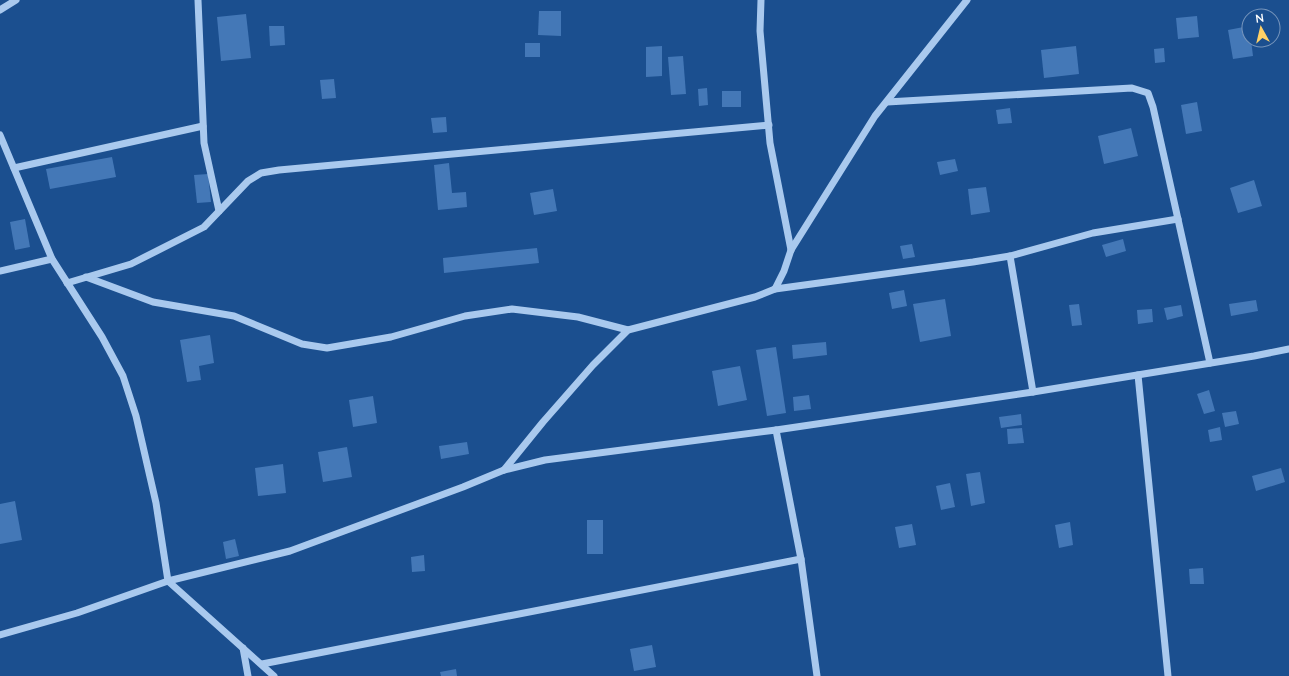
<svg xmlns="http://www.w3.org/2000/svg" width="1289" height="676" font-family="Lato,sans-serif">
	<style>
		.building { fill: #4478b7 }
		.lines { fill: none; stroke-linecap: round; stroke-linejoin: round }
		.minor { stroke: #a9c9ee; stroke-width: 7 }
	</style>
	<rect width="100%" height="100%" fill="#1b4f8f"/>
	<g class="building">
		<polygon points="539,11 561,11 561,36 538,35"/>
		<polygon points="246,14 251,58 221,61 217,17"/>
		<polygon points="1197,16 1199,37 1178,39 1176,18"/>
		<polygon points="269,26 284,26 285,45 270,46"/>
		<polygon points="1249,26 1249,40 1251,40 1253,56 1233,59 1228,30"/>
		<rect x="525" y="43" width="15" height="14"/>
		<polygon points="662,46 662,76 646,77 646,47"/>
		<polygon points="1076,46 1079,74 1044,78 1041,50"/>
		<polygon points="1164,48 1165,62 1155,63 1154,49"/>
		<polygon points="683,56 686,94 671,95 668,57"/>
		<polygon points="334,79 336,98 322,99 320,80"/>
		<polygon points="707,88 708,105 699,106 698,89"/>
		<rect x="722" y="91" width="19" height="16"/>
		<polygon points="1197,102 1202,131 1186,134 1181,105"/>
		<polygon points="1010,108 1012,123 998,124 996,110"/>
		<polygon points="446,117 447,132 433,133 431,118"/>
		<polygon points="1131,128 1138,156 1104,164 1098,136"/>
		<polygon points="112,157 116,177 50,189 46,169"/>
		<polygon points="955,159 958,171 940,175 937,162"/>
		<polygon points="449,163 452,193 466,192 467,207 438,210 434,165"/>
		<polygon points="208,174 211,202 197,203 194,175"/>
		<polygon points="1254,180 1262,206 1238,213 1230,188"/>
		<polygon points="986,187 990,212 971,215 968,189"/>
		<polygon points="553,189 557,211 534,215 530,193"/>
		<polygon points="25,219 30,247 15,250 10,222"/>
		<polygon points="1123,239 1126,251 1106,257 1102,245"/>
		<polygon points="912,244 915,257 903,259 900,246"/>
		<polygon points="537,248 539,263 444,273 443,258"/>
		<polygon points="904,290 907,306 892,309 889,293"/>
		<polygon points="945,299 951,336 920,342 913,304"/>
		<polygon points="1256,300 1258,311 1231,316 1229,304"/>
		<polygon points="1079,304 1082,325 1072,326 1069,305"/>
		<polygon points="1181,305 1183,316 1167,320 1164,308"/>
		<polygon points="1152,309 1153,322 1138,324 1137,310"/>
		<polygon points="210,335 214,363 199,366 201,380 187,382 180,340"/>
		<polygon points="826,342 827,355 793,359 792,345"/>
		<polygon points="776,347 786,413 767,416 756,350"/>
		<polygon points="740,366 747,400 718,406 712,371"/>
		<polygon points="1209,390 1215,411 1204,414 1197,394"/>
		<polygon points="809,395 811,409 794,411 793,397"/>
		<polygon points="373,396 377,423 353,427 349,400"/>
		<polygon points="1236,411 1239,424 1225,427 1222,413"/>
		<polygon points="1021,414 1022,425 1001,428 999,417"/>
		<polygon points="1220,427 1222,440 1210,442 1208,430"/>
		<polygon points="1022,428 1024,443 1008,444 1007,429"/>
		<polygon points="467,442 469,454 441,459 439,446"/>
		<polygon points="347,447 352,477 323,482 318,452"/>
		<polygon points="283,464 286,493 258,496 255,468"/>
		<polygon points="1281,468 1285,482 1256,491 1252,476"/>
		<polygon points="980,472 985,503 971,506 966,474"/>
		<polygon points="950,483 955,507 941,510 936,486"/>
		<polygon points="15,501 22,540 0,544 0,504"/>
		<rect x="587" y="520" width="16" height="34"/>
		<polygon points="1070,522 1073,545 1059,548 1055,525"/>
		<polygon points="912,524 916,545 899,548 895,527"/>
		<polygon points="235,539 239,556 226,559 223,542"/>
		<polygon points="424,555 425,571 412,572 411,557"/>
		<polygon points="1203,568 1204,584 1190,584 1189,569"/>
		<polygon points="652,645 656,667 634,671 630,649"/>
		<polygon points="456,669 457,676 441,676 440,672"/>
	</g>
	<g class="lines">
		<g class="minor">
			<polyline points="198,0 204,143 219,211"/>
			<polyline points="761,0 760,31 770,143 791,250"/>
			<polyline points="0,10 16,0"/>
			<polyline points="887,102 1132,88 1148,93 1153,107 1210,363"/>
			<polyline points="0,135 52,259 102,337 123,376 136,416 156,503 168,581 274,676"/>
			<polyline points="14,168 203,126"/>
			<polyline points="1010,256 1033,392"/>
			<polyline points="0,271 52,259"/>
			<polyline points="86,277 153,302 234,316 302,344 327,348 391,337 465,316 512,309 578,317 628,330"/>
			<polyline points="67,283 131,264 204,227 248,181 261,173 279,170 769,125"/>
			<polyline points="775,289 973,262 1010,256 1093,233 1178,219"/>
			<polyline points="1138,375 1168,676"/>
			<polyline points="776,430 801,559 817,676"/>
			<polyline points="504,470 543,422 593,365 628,330 755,297 775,289 784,271 791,250 875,116 967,0"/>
			<polyline points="0,635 77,613 168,581 290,551 463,487 504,470 545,460 776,430 1033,392 1254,356 1289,349"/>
			<polyline points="243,648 248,676"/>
			<polyline points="262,664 801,559"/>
		</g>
	</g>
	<g transform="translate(1261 28) rotate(352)"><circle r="19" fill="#1b4f8f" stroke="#7695bc"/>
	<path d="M0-3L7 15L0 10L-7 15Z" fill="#ffd166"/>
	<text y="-6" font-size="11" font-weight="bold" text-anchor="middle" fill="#ffffff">N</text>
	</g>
</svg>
